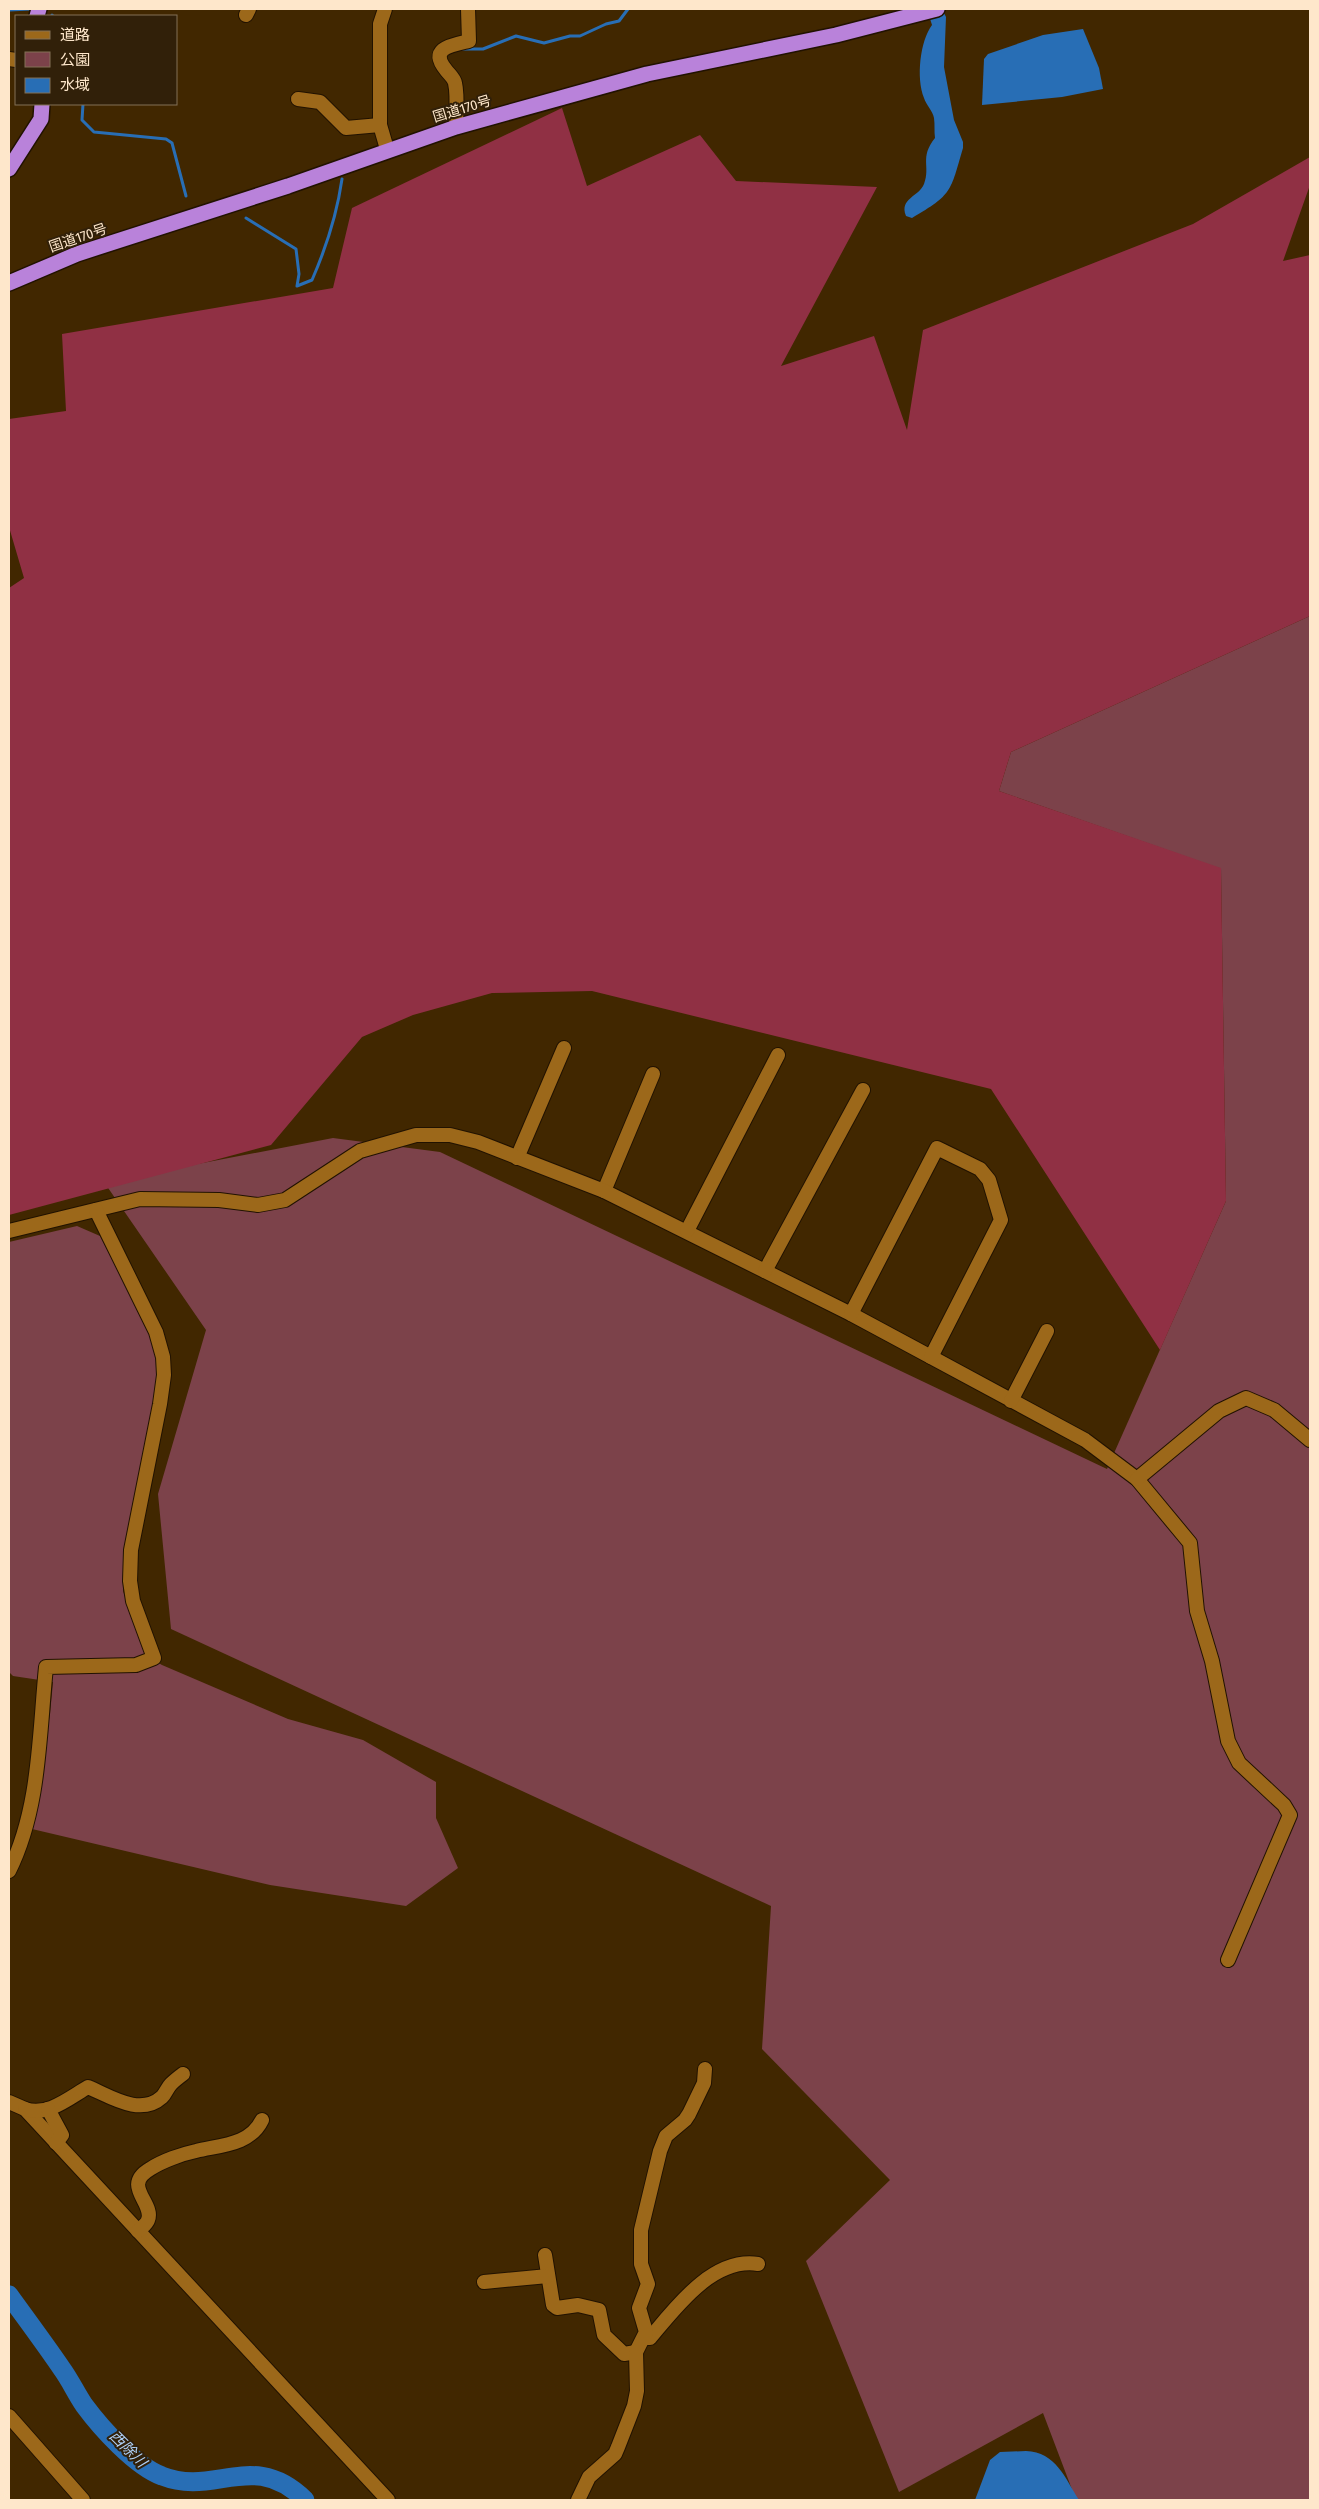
<svg xmlns="http://www.w3.org/2000/svg" width="1319" height="2509" font-family="'Fira Sans Condensed','Noto Sans JP',sans-serif">
	<style>
		.green { fill: #7c424a }
		.forest { fill: #903044 }
		.water { fill: #286eb5 }
		.lines { fill: none; stroke-linecap: round; stroke-linejoin: round }
		.stream { stroke: #286eb5; stroke-width: 3 }
		.river { stroke: #286eb5; stroke-width: 19 }
		.minor-casing { stroke: #211200; stroke-width: 16 }
		.highway-casing { stroke: #211200; stroke-width: 18 }
		.minor { stroke: #9c681a; stroke-width: 14 }
		.highway { stroke: #b982da; stroke-width: 15 }
		.labels { text-anchor: middle; dominant-baseline: central; stroke-width: 4; stroke-linejoin: round; paint-order: stroke }
		.street-label { font-size: 14px; fill: #fee7cb; stroke: #312009 }
		.water-label { font-size: 15px; font-style: italic; fill: #b0d1f7; stroke: #312009 }
	</style>
	<rect width="100%" height="100%" fill="#412700"/>
	<g class="green">
		<polygon points="1310,616 1310,2500 1076,2500 1043,2413 899,2492 806,2261 890,2180 762,2049 771,1906 171,1629 158,1494 206,1330 104,1182 333,1138 440,1152 1107,1469 1226,1201 1221,869 999,791 1011,752"/>
		<polygon points="77,1226 100,1236 154,1341 160,1380 124,1558 123,1591 145,1655 162,1665 288,1719 363,1740 436,1782 436,1818 458,1868 406,1906 270,1885 32,1829 50,1714 53,1682 13,1676 9,1672 9,1242"/>
	</g>
	<polygon class="forest" points="562,108 587,186 700,135 736,181 877,187 781,366 874,336 907,430 923,330 1193,224 1310,157 1310,185 1283,261 1310,255 1310,616 1011,752 999,791 1221,868 1226,1201 1160,1350 991,1089 592,991 492,993 413,1015 362,1037 271,1145 9,1215 9,588 24,578 9,527 9,419 66,411 62,334 333,288 352,208"/>
	<g class="water">
		<path d="M927,9H942L946,17L944,67L954,120L963,142V148C950,192 953,194 912,218L906,216C899,198 919,197 924,184C931,166 919,158 935,138C934,131 935,125 934,118C933,111 926,105 924,98C916,78 920,41 932,25Z"/>
		<polygon points="1083,29 1099,68 1103,89 1062,97 982,105 984,59 988,54 1043,35"/>
		<path d="M1026,2451C1056,2452 1065,2478 1079,2500H975L990,2460L1000,2452Z"/>
	</g>
	<g class="lines">
		<g class="stream">
			<polyline points="9,10 30,9"/>
			<polyline points="52,15 53,16"/>
			<polyline points="461,49 483,49 516,36 544,43 570,36 580,36 606,24 619,21 628,9"/>
			<polyline points="83,104 82,120 94,132 166,139 172,143 186,196"/>
			<path d="M246,218L296,249L299,274L297,286L312,280C326,248 337,214 342,179"/>
		</g>
		<path class="river" d="M9,2295C27,2320 45,2344 62,2369C70,2380 76,2393 84,2405C101,2428 135,2466 162,2476C215,2497 253,2449 305,2500"/>
		<g class="minor-casing">
			<g id="minor">
				<polyline points="385,9 380,24 380,125 387,149"/>
				<polyline points="246,15 249,9"/>
				<polyline points="9,59 16,60"/>
				<polyline points="298,99 320,102 346,128 380,125"/>
				<path d="M456,127C456,113 458,96 455,83C454,78 449,74 446,70C428,48 452,45 469,41L468,9"/>
				<polyline points="517,1158 564,1048"/>
				<polyline points="604,1191 653,1074"/>
				<polyline points="9,1231 140,1199 219,1200 258,1205 285,1200 360,1151 416,1135 450,1135 478,1142 604,1191 851,1314 931,1357 1085,1440 1137,1479 1190,1543 1197,1611 1212,1661 1228,1741 1239,1763 1284,1805 1290,1815 1228,1960"/>
				<polyline points="687,1231 778,1055"/>
				<polyline points="765,1271 863,1090"/>
				<polyline points="851,1314 937,1148 980,1169 989,1180 1001,1220 931,1357"/>
				<polyline points="1011,1401 1047,1331"/>
				<polyline points="1137,1479 1219,1411 1246,1398 1274,1410 1310,1440"/>
				<path d="M9,1871C40,1809 39,1735 46,1667L136,1665L154,1658L133,1601L130,1581L131,1550L160,1404L164,1375L163,1357L156,1332L96,1210"/>
				<polyline points="9,2102 25,2109 388,2500"/>
				<path d="M25,2109C47,2117 69,2098 88,2087C110,2096 140,2117 162,2097C166,2093 167,2088 171,2084C175,2080 179,2077 183,2074"/>
				<polyline points="48,2109 62,2135 56,2143"/>
				<path d="M138,2231C141,2228 147,2224 148,2220C155,2203 121,2186 150,2169C162,2161 182,2154 196,2151C221,2145 250,2145 262,2120"/>
				<polyline points="545,2255 553,2305 557,2308 578,2305 599,2310 604,2335 624,2354 636,2352"/>
				<polyline points="484,2282 548,2276"/>
				<path d="M644,2338H650C676,2307 713,2257 758,2264"/>
				<polyline points="9,2416 83,2500"/>
				<polyline points="578,2500 589,2477 615,2454 618,2447 634,2406 637,2391 636,2352 646,2332 639,2308 648,2284 641,2264 641,2230 660,2151 666,2136 685,2120 689,2114 704,2083 705,2069"/>
			</g>
		</g>
		<g class="highway-casing">
			<g id="highway">
				<polyline points="37,16 39,9"/>
				<polyline points="9,169 41,119 42,104"/>
				<polyline points="9,283 77,254 288,186 456,127 647,74 836,35 937,9"/>
			</g>
		</g>
		<use href="#minor" class="minor"/>
		<use href="#highway" class="highway"/>
	</g>
	<g class="labels">
		<g class="street-label">
			<text transform="translate(462 109) rotate(-17)">国道170号</text>
			<text transform="translate(78 238) rotate(-19)">国道170号</text>
		</g>
		<g class="water-label">
			<text transform="translate(128 2449) rotate(45)">西除川</text>
		</g>
	</g>
	<rect width="1319" height="2509" fill="none" stroke="#fee7cb" stroke-width="20"/>
	<rect x="15" y="15" width="162" height="90" fill="#312009" stroke="#837057"/>
	<rect x="25" y="31" width="25" height="8" fill="#9c681a" stroke="#837057"/>
	<text x="60" y="40" font-size="15" fill="#fee7cb">道路</text>
	<rect x="25" y="52" width="25" height="15" fill="#7c424a" stroke="#837057"/>
	<text x="60" y="65" font-size="15" fill="#fee7cb">公園</text>
	<rect x="25" y="78" width="25" height="15" fill="#286eb5" stroke="#837057"/>
	<text x="60" y="90" font-size="15" fill="#fee7cb">水域</text>
</svg>
